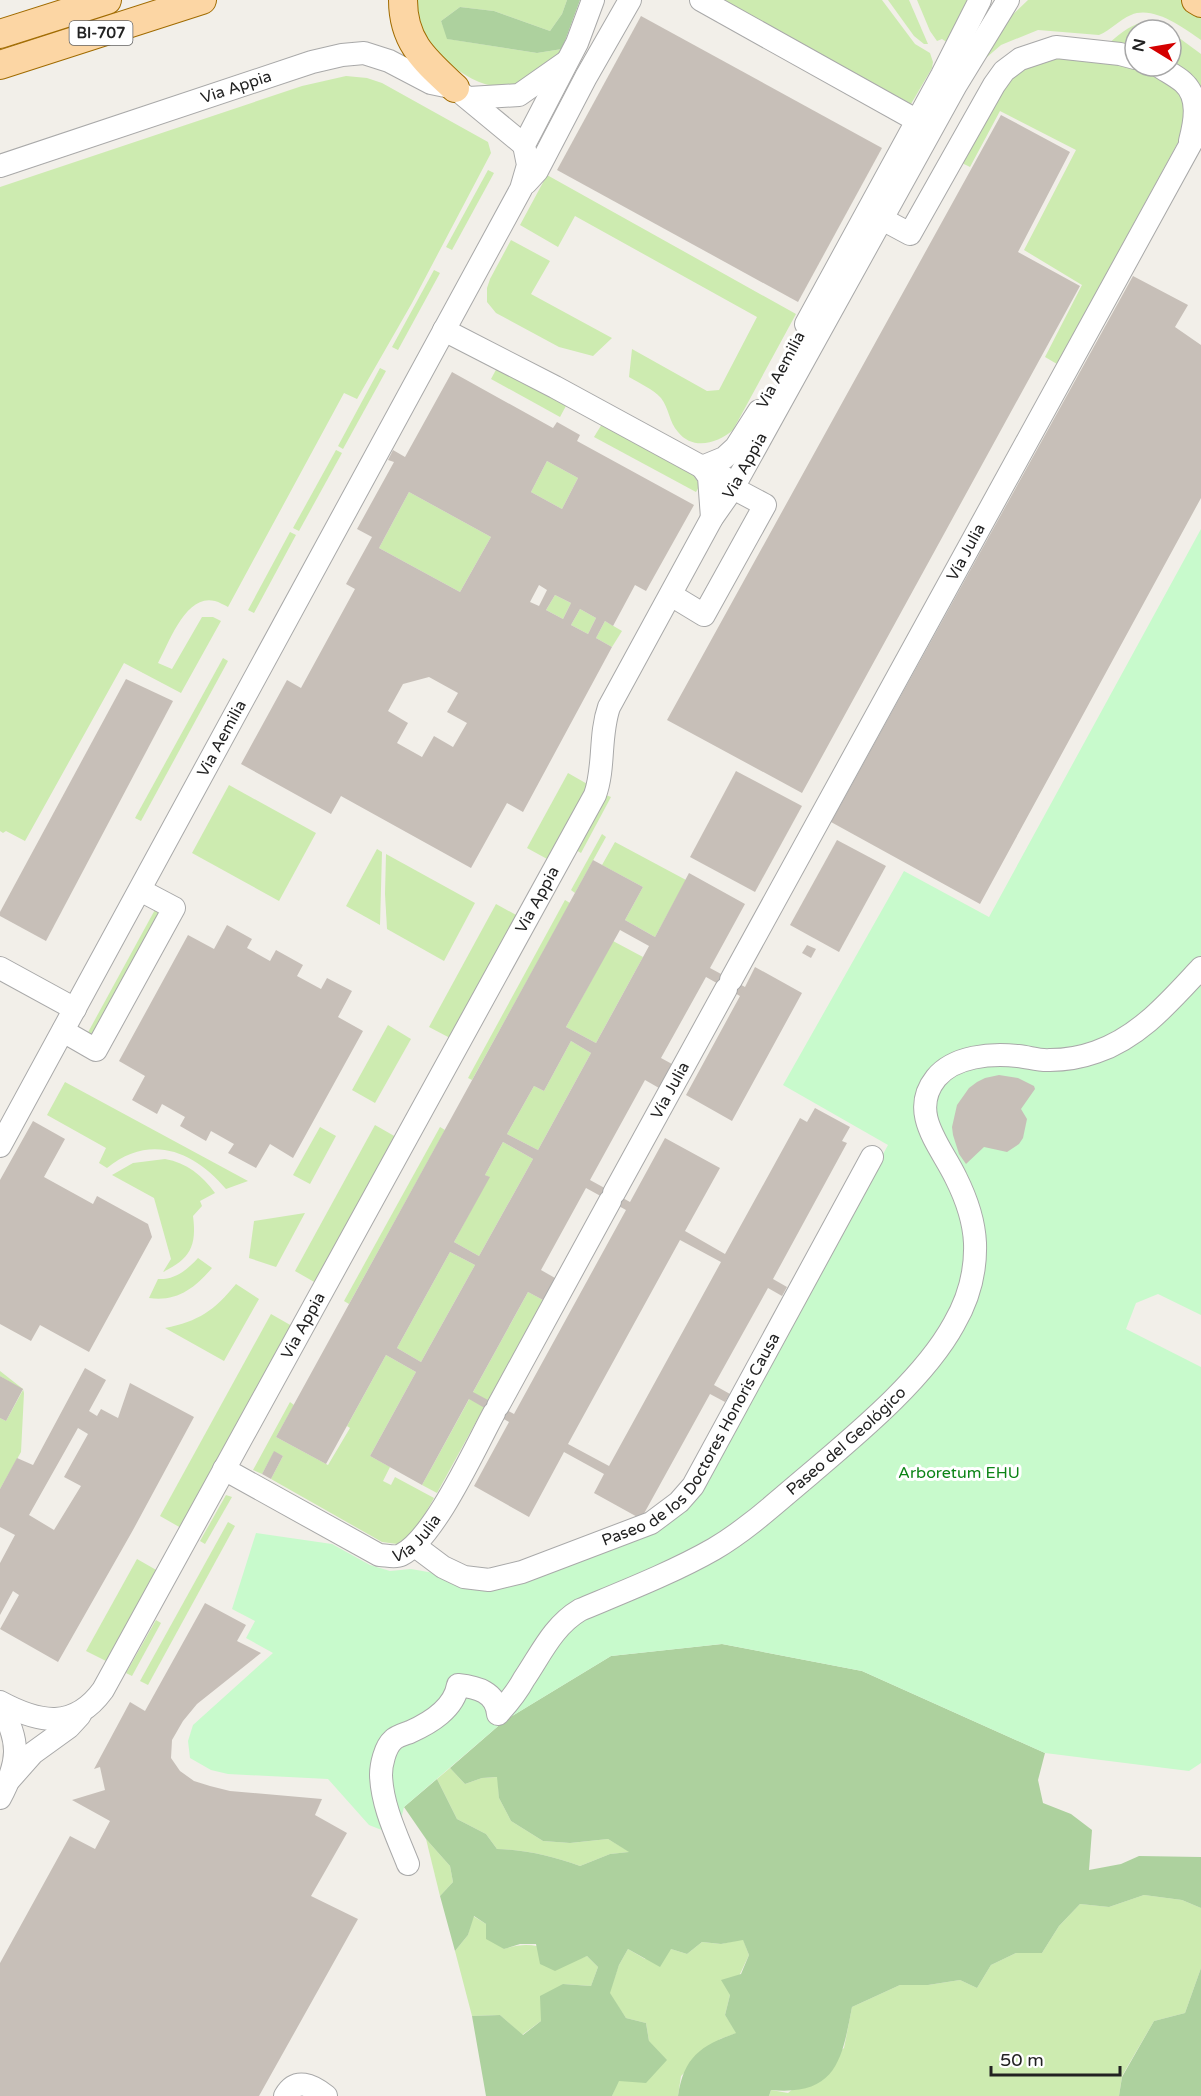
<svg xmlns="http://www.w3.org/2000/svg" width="1201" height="2096" font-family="'Varela Round',sans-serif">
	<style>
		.grass { fill: #cdebb0 }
		.forest { fill: #add19e }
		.park { fill: #c8facc }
		.building { fill: #c7bfb8; fill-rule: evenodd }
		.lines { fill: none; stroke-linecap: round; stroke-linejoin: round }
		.minor-casing { stroke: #a9a9a9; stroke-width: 24 }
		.major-casing { stroke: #a06b00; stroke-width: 30 }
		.minor { stroke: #fff; stroke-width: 22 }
		.major { stroke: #fcd6a4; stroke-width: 28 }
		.labels { text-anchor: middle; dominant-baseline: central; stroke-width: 6; stroke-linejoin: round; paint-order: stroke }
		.shield { fill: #fff; stroke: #646464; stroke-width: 1.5 }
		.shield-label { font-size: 15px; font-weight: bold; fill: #222 }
		.street-label { font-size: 16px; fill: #222; stroke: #fff }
		.park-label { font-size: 16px; fill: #0c8416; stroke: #fff }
	</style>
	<rect width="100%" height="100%" fill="#f2efe9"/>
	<g class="grass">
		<path d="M416,0H567L562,14L550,31L494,11L460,7L441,21L448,39L537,53L562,49C531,94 494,98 452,66C441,58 430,48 423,36C418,27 418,11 416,0Z"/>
		<polygon points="723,0 882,0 915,44 930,53 933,62 932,68 911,104"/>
		<polygon points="888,0 909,0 928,44 924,44 914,36"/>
		<polygon points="917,0 967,0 962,21 948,43 942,39 937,41 930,31"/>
		<path d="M1028,0H1185L1201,9V40C1184,28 1153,5 1131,15C1119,20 1111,30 1099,35L1038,30L1001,45L979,64L1004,23Z"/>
		<path d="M1143,22L1156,24L1168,30H1135V51L1106,46C1118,35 1128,26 1143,22Z"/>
		<polygon points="1171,32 1201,54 1201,96 1171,65"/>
		<polygon points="1054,52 1151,69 1172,80 1188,104 1182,135 1057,364 1045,357 1082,285 1024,250 1076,150 1000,111 970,167 956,160 1001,82"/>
		<path d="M346,76L367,78L382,83L488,142L491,153L412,303L357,399L344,393L228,607C224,605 219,602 215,601C186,593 169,643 158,663L172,669L202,617H213L221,621L181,693L124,663L25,841L6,831L3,833L0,831V187L302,86Z"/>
		<polygon points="488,170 494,173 452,250 446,247"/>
		<path d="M547,175L796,314L733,430C718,443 693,451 678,432C669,422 669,408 661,398C653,389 639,383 629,377L632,349L707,391L719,390L757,317L575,216L558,247L520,225Z"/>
		<polygon points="511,240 550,261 531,294 612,338 593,356 559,347 496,313 487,302 487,288 490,279"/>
		<polygon points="434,270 440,273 398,350 392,347"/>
		<polygon points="498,366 567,404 560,417 491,379"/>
		<polygon points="380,368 386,371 343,449 338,446"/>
		<polygon points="602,424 691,472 700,485 696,492 594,437"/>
		<polygon points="336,450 342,453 299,531 293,528"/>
		<polygon points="547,461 578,478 562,509 531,492"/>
		<polygon points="409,492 491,537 460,592 379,548"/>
		<polygon points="290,532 296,535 254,613 248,610"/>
		<polygon points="555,595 571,603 563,619 546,610"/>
		<polygon points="580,609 596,618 588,634 571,625"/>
		<polygon points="605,621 622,631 612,647 596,638"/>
		<polygon points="223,658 228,661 141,821 135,818"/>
		<polygon points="568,773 589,785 549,860 527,848"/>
		<polygon points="229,785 316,833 279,901 192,853"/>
		<polygon points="606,795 611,797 581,853 576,850"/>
		<polygon points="602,834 606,837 575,893 571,890"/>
		<polygon points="615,842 686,880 655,937 625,920 643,887 602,865"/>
		<polygon points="377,849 382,852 380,925 346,906"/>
		<polygon points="386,854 475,903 444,961 387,929 385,894"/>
		<polygon points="565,900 570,903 472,1080 468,1078"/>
		<polygon points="496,904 518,916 450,1038 429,1027"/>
		<polygon points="157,906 162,909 91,1039 86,1036"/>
		<polygon points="613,941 643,957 596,1043 566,1027"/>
		<polygon points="388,1025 411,1039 375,1103 352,1090"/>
		<polygon points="571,1041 591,1053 538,1150 507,1134 534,1086 544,1091"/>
		<path d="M65,1082L248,1181L226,1189C194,1151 150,1133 107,1168L99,1163L106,1148L47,1115Z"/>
		<polygon points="375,1125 396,1137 316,1283 295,1271"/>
		<polygon points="320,1127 336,1136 310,1184 293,1175"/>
		<polygon points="440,1127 445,1130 349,1304 344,1301"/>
		<polygon points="503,1142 533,1159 479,1256 454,1242 489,1177 485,1175"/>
		<path d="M165,1159C187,1163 202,1175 215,1193L200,1201L202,1206L193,1216C197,1246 190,1259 163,1272L171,1259L154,1198L112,1175L133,1163Z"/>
		<polygon points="305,1213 276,1267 249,1258 254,1221"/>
		<polygon points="450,1252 475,1265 421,1362 397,1348"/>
		<path d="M198,1258L212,1268C195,1288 177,1302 149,1298L158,1279C175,1280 187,1270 198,1258Z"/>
		<path d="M236,1284L259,1299L224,1361L165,1328C199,1321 214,1311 236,1284Z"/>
		<polygon points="528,1292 543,1300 437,1493 422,1485"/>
		<polygon points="271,1314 292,1326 181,1528 160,1516"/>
		<polygon points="386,1355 416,1372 370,1456 390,1467 383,1481 391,1485 395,1477 434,1498 414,1533 397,1544 382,1542 271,1479 283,1456 274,1452 262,1474 253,1470 290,1402 294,1405 276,1437 328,1465 350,1428 347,1426"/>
		<polygon points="0,1371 23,1389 24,1393 21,1452 0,1489 0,1418 6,1421 23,1390 0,1376"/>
		<polygon points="226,1495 232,1497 205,1544 200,1541"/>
		<polygon points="228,1522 235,1526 148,1685 140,1681"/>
		<polygon points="137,1559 158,1571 108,1662 86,1651"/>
		<polygon points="156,1620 161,1623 132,1676 126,1673"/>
		<path d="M450,1768L465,1784L482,1778L498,1777L499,1798L511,1821L543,1841L570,1843L608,1839L630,1852L610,1854L580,1866C552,1856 527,1850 497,1849L486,1834L457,1819L437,1779Z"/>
		<polygon points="426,1839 450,1866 453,1882 440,1896"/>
		<polygon points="1144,1895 1182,1900 1201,1908 1201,1968 1185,2013 1154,2021 1122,2076 1119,2096 769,2096 771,2090 788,2093 844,2048 852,2007 900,1985 928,1985 960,1980 977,1988 991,1965 1016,1953 1042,1953 1059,1926 1080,1904 1109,1907"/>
		<path d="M473,1916L486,1924L504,1949C534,1939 546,1949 573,1961L587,1956L598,1967L591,1986L563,1984L541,2021L522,2035L500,2015L472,2016L455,1951L468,1935Z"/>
		<polygon points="743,1939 749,1955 730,1995 725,2015 737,2033 720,2039 681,2076 678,2096 612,2096 618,2081 649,2041 646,2023 626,2018 609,1993 619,1965 628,1949 645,1959 671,1949 687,1954 702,1942 721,1944"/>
	</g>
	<g class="forest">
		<polygon points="567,0 580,0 562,49 537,53 447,39 441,21 460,7 494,11 550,31 562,14"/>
		<path d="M722,1644L862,1671L1045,1753L1038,1780L1043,1803L1071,1814L1092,1830L1089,1870L1121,1864L1139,1856L1201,1857V1908L1182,1900L1144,1895L1109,1907L1080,1904L1059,1926L1042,1953H1016L991,1965L977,1988L960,1980L928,1985H900L852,2007C842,2059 837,2096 771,2090L769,2096H678C684,2057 700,2046 736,2033L725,2015L730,1995L721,1980L741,1974L749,1955L743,1940L721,1944L702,1942L687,1954L671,1949L660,1967L628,1949L619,1965L610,1993L626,2018L646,2023L649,2041L667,2060L646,2083L619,2081L612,2096H486L472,2016L500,2015L523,2035L541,2021L540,1996L563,1984L591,1986L598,1967L587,1956L555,1971L540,1964L536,1944H520L504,1949L486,1939V1924L474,1916L468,1935L455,1951L440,1896L453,1882L450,1866L426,1839L404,1807L437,1779L457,1819L486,1834L497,1849C527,1850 552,1856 580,1866L610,1854L629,1852L608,1839L570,1843L543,1841L511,1821L499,1798L497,1777L482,1778L465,1784L450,1768L504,1721L611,1656Z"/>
		<polygon points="1201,1968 1201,2096 1119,2096 1122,2077 1154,2021 1185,2013"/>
	</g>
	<polygon class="park" points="1201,529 1201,1315 1158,1294 1136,1303 1126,1329 1201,1367 1201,1763 1189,1771 1045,1753 862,1671 722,1644 611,1656 504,1721 404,1807 397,1836 369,1825 328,1779 228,1774 211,1770 190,1758 188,1741 193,1725 273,1653 246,1638 255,1621 232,1609 256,1533 332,1544 370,1565 390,1571 411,1569 434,1573 472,1586 693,1499 888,1145 783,1085 904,871 989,917"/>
	<g class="building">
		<polygon points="641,16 882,148 798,302 557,170"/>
		<polygon points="1001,115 1070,152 1018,252 1080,286 802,793 667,720"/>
		<polygon points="1133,276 1188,305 1175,327 1201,345 1201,498 980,904 831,822"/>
		<path d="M452,372L553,428L557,422L580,435L577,441L694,505L646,591L635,585L613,626L605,621L596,638L612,647L523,812L507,803L471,868L341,796L331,814L241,764L287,680L301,688L355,589L346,584L372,537L357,529L394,462L388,460L393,450L405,457ZM547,461L578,478L562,509L531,492ZM409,492L491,537L460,592L379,548ZM539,585L547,590L539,606L530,602ZM555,595L571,603L563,619L546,610ZM580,609L596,618L588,634L571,625ZM429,677L458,693L447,712L467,723L453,747L434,736L422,757L397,743L408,723L388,711L403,684Z"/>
		<polygon points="126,679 173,701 46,941 0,916 0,912"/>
		<polygon points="736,771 802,806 755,892 690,857"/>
		<polygon points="837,840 886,866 839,952 790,925"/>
		<path d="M593,860L643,887L625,920L655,937L689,873L745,904L710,968L745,987L755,967L802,993L732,1121L686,1095L740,996L706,977L661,1058L672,1064L659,1088L645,1080L590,1180L630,1202L665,1138L720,1168L685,1231L725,1254L800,1118L807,1122L815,1108L850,1127L842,1141L847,1143L773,1279L787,1287L782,1296L768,1288L714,1385L730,1394L725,1402L710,1394L641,1519L594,1493L604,1474L564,1452L529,1517L474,1486L509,1422L469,1399L422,1485L370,1456L416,1372L386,1355L326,1464L276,1437ZM620,930L649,946L596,1043L566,1027ZM571,1041L591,1053L538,1150L507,1134L534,1086L544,1091ZM503,1142L533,1159L479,1256L454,1242L490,1177L485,1175ZM586,1188L626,1210L514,1414L473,1392L528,1292L543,1300L555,1278L541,1270ZM680,1240L721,1262L609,1466L568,1444ZM450,1252L475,1265L421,1362L397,1348Z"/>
		<polygon points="227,925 252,939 247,948 270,961 276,950 303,965 297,976 321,989 327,978 352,991 338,1017 363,1031 293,1158 270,1144 256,1168 228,1153 234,1144 211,1131 206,1141 180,1126 185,1117 162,1104 157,1114 132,1100 145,1076 119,1061 188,935 214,949"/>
		<polygon points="807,945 816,949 811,958 802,953"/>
		<polygon points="999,1075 1018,1078 1034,1086 1035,1089 1021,1109 1027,1119 1023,1138 1019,1144 1007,1152 984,1147 966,1164 959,1154 953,1135 952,1127 957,1105 969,1088 977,1082 985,1078"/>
		<polygon points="33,1121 65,1139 44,1177 93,1204 97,1196 148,1224 152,1237 89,1352 40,1325 31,1341 0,1324 0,1180"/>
		<path d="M85,1368L106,1380L89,1411L97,1416L101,1409L118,1418L130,1383L194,1417L133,1530L58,1662L0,1629L19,1595L13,1591L0,1615V1563L15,1535L0,1527V1489L17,1458L33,1465ZM78,1428L88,1434L64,1477L81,1486L54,1530L29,1515Z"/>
		<polygon points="0,1376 23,1389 6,1421 0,1418"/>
		<polygon points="274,1451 283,1456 271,1479 262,1474"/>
		<polygon points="205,1603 246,1625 237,1641 261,1653 197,1704 183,1721 172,1740 171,1758 180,1771 194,1781 210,1786 230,1791 322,1799 315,1815 347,1833 311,1896 358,1919 259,2096 0,2096 0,1963 70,1836 95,1849 110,1821 72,1800 105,1790 100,1767 94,1769 130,1702 145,1711"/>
	</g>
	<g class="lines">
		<g class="minor-casing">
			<g id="minor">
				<polyline points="701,0 916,120"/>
				<path d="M1159,66C1166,71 1176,76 1183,82C1200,97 1195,122 1190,141"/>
				<polyline points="469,98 519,95 566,62"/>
				<path id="s1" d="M0,166L312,62L342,55L364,53L389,61L431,83L455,88L524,145"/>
				<polyline points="526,183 537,171 586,77 630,0"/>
				<polyline points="882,219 910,234 994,85 1004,71 1020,59 1056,47 1120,54 1135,58"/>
				<polyline points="806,324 942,75 980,0"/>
				<polyline points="444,330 555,387 702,467 724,458 736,447 759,411"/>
				<polyline points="702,467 709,477 712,518"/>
				<polyline points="671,595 704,615 765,505 733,488 725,478"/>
				<polyline points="0,968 75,1009"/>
				<path id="s2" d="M731,980L1201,125"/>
				<polyline points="63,1031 96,1050 174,908 140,890"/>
				<path id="s3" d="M0,1146L521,189L528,165L524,145L577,43L593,0"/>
				<path id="s4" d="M614,1193L726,989"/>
				<polyline points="498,1406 610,1201"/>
				<path id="s5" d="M224,1469L379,1555C386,1555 395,1558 401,1555C434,1539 475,1448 494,1413"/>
				<path id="s6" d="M415,1546L443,1567L464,1577L489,1580L522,1572L651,1523L679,1502L693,1486L872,1157"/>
				<path id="s7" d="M0,1702C39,1723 74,1730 103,1690L595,795C605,767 599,736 609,707L712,518L733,488L956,85L1008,0"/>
				<path d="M0,1706C21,1741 19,1763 0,1798"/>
				<polyline points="10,1779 33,1753 69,1727 80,1715"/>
				<path id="s8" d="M408,1864C397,1836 382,1806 381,1775C381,1765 385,1747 393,1740C397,1736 405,1734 410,1732C430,1723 454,1709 458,1685C477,1687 496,1692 498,1714C508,1703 517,1692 524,1679C541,1654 553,1626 580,1610C623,1592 674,1572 714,1549C748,1529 779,1500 809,1475C857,1434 924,1379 954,1324C968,1300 976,1271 975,1243C974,1221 966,1198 956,1178C941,1146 908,1113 936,1078C954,1056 991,1053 1018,1056C1029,1057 1039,1061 1050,1060C1065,1060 1082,1057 1096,1052C1140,1037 1170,1001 1201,968"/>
				<path d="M285,2096C296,2077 312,2085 326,2096"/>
			</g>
		</g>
		<g class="major-casing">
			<g id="major">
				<path d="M403,0C403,43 426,61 455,88"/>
				<polyline points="1196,0 1201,3"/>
				<polyline points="0,34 107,0"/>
				<polyline points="0,65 202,0"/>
			</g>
		</g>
		<use href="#minor" class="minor"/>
		<use href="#major" class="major"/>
	</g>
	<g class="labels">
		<rect class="shield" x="69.5" y="21" width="63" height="24" rx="4.5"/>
		<g class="shield-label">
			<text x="101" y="33">BI-707</text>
		</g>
		<g class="street-label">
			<text stroke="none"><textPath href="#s1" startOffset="249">Via Appia</textPath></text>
			<text transform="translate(781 370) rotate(-62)">Via Aemilia</text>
			<text stroke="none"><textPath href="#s7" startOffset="1504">Via Appia</textPath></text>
			<text stroke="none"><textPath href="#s2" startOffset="488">Vía Julia</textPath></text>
			<text stroke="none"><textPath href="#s3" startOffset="464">Via Aemilia</textPath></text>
			<text stroke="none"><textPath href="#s7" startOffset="1018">Via Appia</textPath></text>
			<text stroke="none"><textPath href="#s4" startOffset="117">Vía Julia</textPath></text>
			<text stroke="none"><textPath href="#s7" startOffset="532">Via Appia</textPath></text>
			<text stroke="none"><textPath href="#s6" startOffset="344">Paseo de los Doctores Honoris Causa</textPath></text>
			<text stroke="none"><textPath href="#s8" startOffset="726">Paseo del Geológico</textPath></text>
			<text stroke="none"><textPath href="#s5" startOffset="222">Vía Julia</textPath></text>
		</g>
		<g class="park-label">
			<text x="959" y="1473">Arboretum EHU</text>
		</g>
	</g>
	<g transform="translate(1153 48) rotate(281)"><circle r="28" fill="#ffffff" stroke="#a7a7a7" stroke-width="1.5"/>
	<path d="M0-4.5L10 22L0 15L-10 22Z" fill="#d40000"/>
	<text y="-9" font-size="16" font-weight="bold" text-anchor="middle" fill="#222222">N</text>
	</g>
	<path d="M991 2066v9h129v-9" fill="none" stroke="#222222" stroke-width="3"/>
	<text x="1000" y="2066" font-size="18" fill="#222222" stroke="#ffffff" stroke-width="4.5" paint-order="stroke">50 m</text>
</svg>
